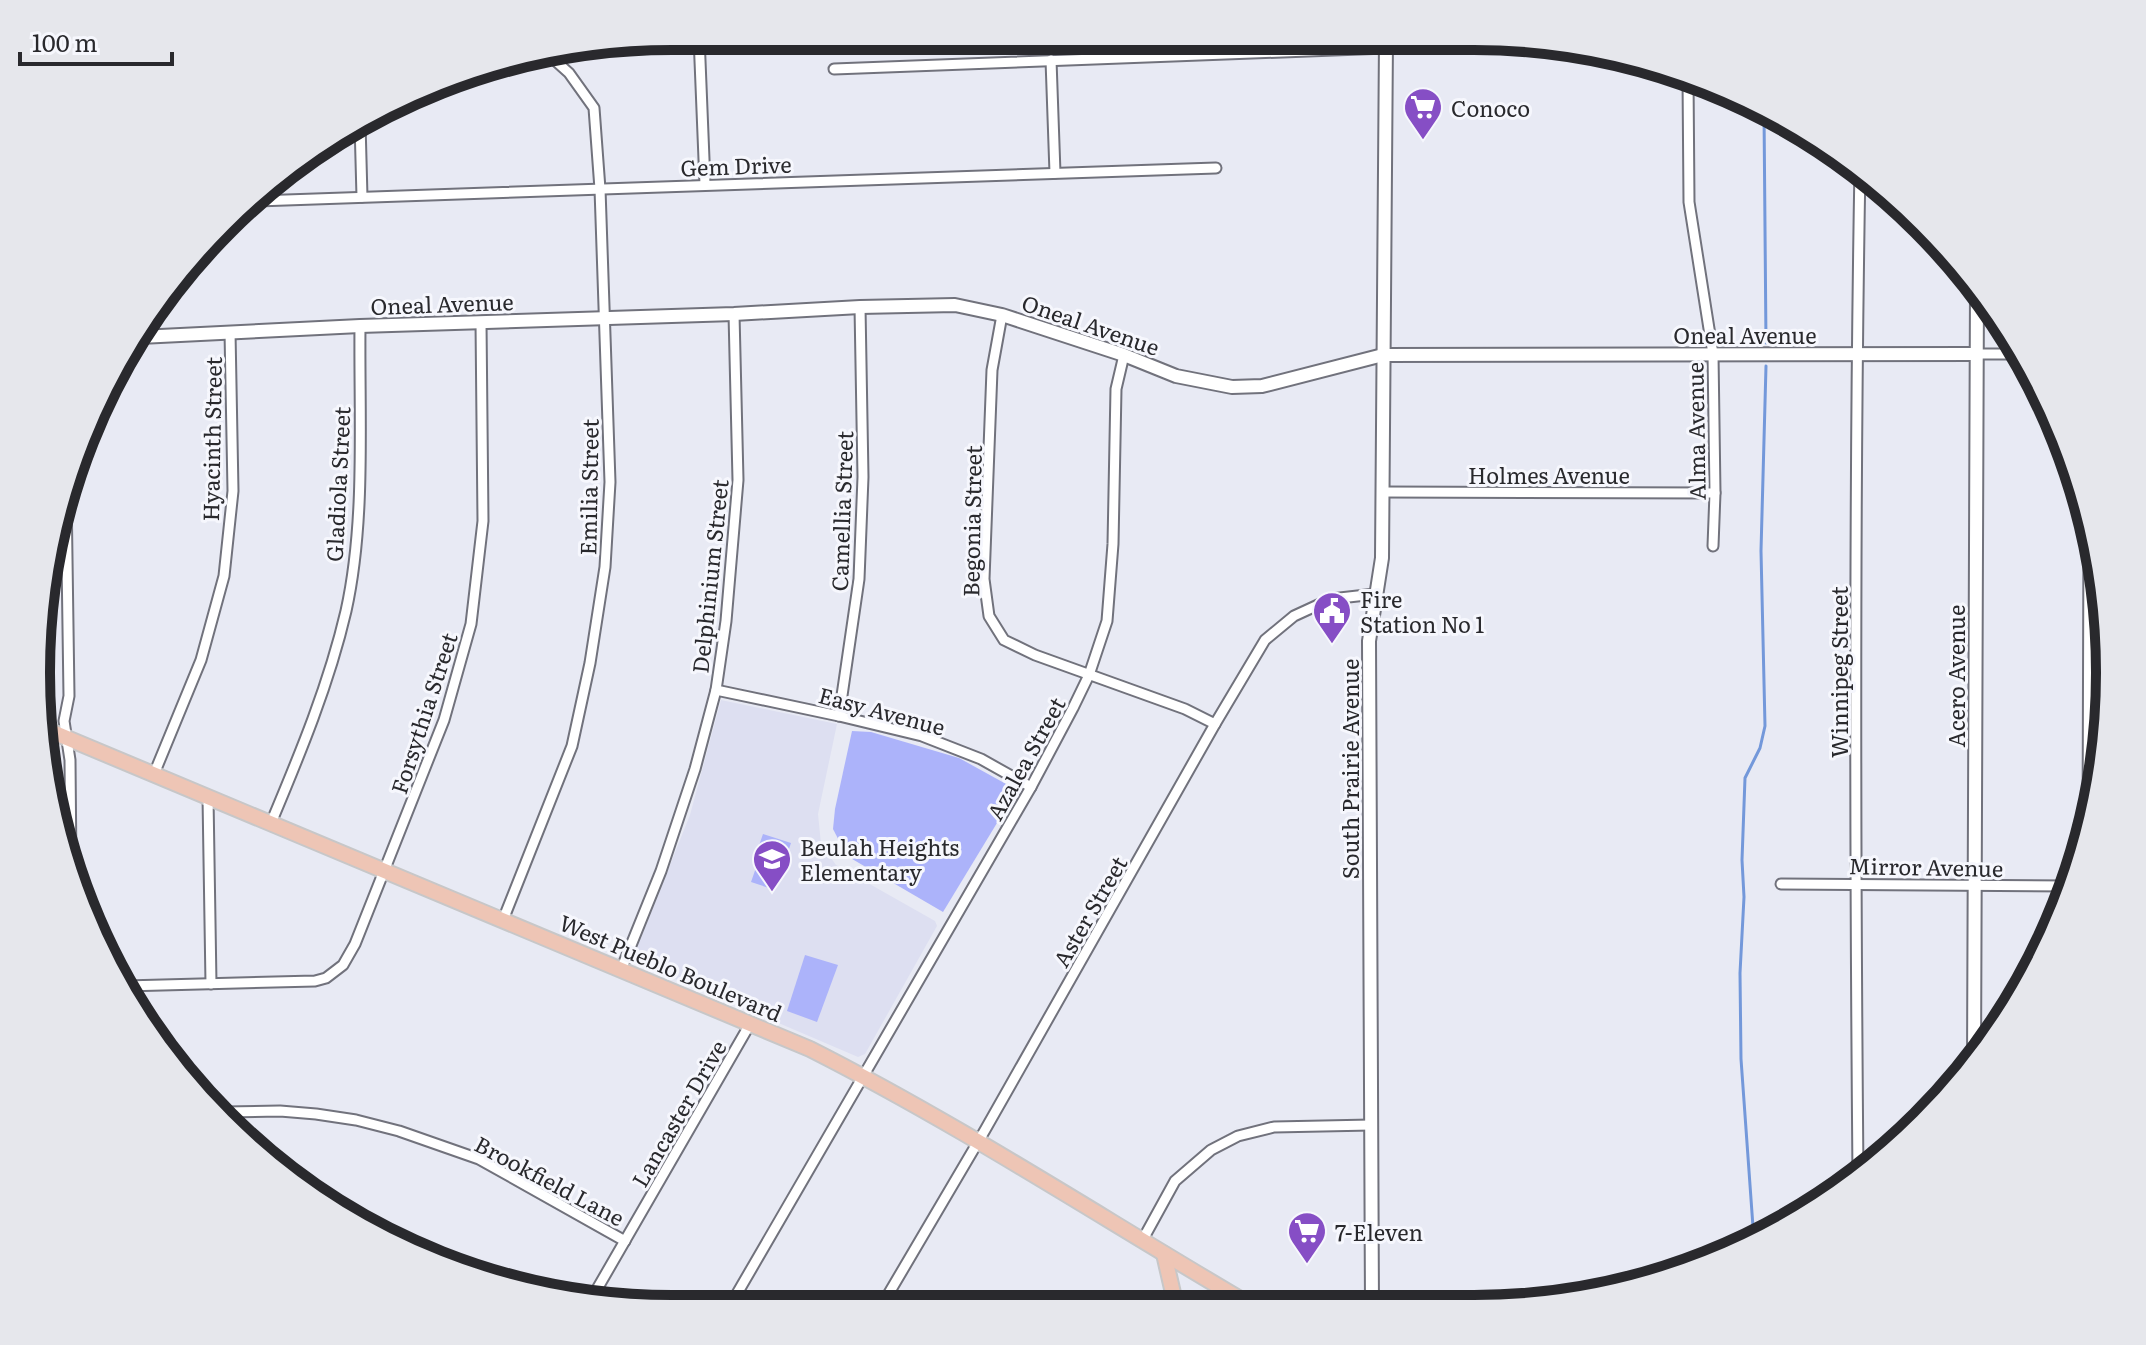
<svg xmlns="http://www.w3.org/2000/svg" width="2146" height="1345" font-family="Literata,serif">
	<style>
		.built { fill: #dddff1 }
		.green { fill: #acb3fa }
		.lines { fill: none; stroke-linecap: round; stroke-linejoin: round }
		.stream { stroke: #7398da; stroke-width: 3 }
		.street-casing { stroke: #71727c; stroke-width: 13 }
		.secondary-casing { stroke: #71727c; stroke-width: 16 }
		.primary-casing { stroke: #c7c7c8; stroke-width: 18 }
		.street { stroke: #fff; stroke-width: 9 }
		.secondary { stroke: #fff; stroke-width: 12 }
		.primary { stroke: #eec5b5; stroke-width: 14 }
		.labels { text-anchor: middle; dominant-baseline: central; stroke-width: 6; stroke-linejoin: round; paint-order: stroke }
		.poi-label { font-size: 22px; fill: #29292d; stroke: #f6f7fd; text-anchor: start }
		.street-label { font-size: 22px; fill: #29292d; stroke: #f6f7fd }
		.rim { fill: none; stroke: #29292d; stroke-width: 10 }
	</style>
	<rect width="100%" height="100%" fill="#e8eaf4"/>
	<polygon class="built" points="721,700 837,724 818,814 821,844 836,865 935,921 937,926 865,1054 858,1057 636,962 634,955 690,815"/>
	<g class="green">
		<polygon points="852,731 871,732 959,758 1017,790 943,912 847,856 833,829 835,809"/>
		<polygon points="763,834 791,843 775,890 751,882 758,862 754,860"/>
		<polygon points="805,955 838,965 817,1022 787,1011"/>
	</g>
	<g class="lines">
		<g class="stream">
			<polyline points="1764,112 1766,343"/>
			<polyline points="1754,1241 1741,1059 1740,973 1744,897 1742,860 1745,778 1760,748 1765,726 1761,551 1766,366"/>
		</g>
		<g class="street-casing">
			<g id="street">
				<polyline points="699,36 705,184"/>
				<polyline points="1051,60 1055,173"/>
				<polyline points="492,66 493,66"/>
				<polyline points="834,69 1386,48 1570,45"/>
				<polyline points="1688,77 1689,202 1713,354 1715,493 1713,546"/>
				<polyline points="360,123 362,197"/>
				<path d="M257,201C576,189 896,178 1216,168"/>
				<polyline points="1002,315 992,370 984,579 989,616 1004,640 1035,655 1185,709 1215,724"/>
				<polyline points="1976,354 2025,354"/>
				<polyline points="66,490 69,696 64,721 70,760 71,867"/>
				<polyline points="1383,492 1715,493"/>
				<polyline points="716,690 839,716 922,736 981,759 1031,787"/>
				<polyline points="839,716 859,579 863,477 860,307"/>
				<polyline points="154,774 201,660 224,576 233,491 230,332"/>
				<polyline points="208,797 211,984"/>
				<path d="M271,823C300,754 329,684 346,611C366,521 359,417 360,326"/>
				<polyline points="2088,839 2089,521"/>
				<polyline points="1781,884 2070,886"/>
				<polyline points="503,920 572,746 590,663 605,567 610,482 600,189 594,108 569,73 550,56"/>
				<polyline points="621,970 661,871 695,769 716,690 726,621 738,480 734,314"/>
				<polyline points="125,986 315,981 326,978 343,965 355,944 444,720 471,624 483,521 481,322"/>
				<polyline points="224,1112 280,1111 316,1114 356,1120 399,1131 479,1159 625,1241"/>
				<path d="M1858,1177C1855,840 1854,504 1860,167"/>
				<polyline points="1142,1241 1175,1181 1211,1150 1238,1136 1274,1127 1371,1125"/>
				<polyline points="589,1303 750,1024"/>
				<polyline points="731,1304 1031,787 1073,708 1089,675 1107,621 1113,544 1116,389 1124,355"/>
				<polyline points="882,1305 985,1130 1215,724 1265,640 1294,616 1331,599 1375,594"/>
			</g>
		</g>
		<g class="secondary-casing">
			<g id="secondary">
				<polyline points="140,337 360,326 734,314 860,307 955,305 1002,315 1124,355 1176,376 1232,387 1262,386 1383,355 1976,354"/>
				<polyline points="1974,1065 1977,287"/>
				<polyline points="1372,1307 1369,641 1382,558 1386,40"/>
			</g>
		</g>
		<g class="primary-casing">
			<g id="primary">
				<path d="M43,728L810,1049C962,1126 1105,1220 1252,1306"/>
				<polyline points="1164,1254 1173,1293 1173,1306"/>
				<polyline points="1206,1306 1242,1300"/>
			</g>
		</g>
		<use href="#street" class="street"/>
		<use href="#secondary" class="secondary"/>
		<use href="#primary" class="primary"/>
	</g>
	<defs>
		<g id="supermarket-pin" transform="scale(2)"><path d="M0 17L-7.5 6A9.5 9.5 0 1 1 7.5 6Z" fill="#864ec5" stroke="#f6f7fd"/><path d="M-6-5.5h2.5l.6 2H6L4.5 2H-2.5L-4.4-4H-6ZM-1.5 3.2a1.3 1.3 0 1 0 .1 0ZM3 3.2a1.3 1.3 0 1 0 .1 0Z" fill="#fff"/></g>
		<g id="civic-pin" transform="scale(2)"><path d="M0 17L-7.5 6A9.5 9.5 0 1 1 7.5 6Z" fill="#864ec5" stroke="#f6f7fd"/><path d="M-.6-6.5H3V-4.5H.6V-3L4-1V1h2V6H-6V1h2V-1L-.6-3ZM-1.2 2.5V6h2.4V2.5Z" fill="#fff"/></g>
		<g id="school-pin" transform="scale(2)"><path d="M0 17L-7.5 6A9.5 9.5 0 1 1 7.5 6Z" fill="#864ec5" stroke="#f6f7fd"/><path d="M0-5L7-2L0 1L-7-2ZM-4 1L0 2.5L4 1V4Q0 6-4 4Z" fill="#fff"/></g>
	</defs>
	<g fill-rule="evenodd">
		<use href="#supermarket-pin" x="1423" y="107"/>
		<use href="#civic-pin" x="1332" y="611"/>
		<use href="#school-pin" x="772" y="859"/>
		<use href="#supermarket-pin" x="1307" y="1231"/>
	</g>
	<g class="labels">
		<g class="poi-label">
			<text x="1451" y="107">Conoco</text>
			<text x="1360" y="598">Fire<tspan x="1360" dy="25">Station No 1</tspan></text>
			<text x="800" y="846">Beulah Heights<tspan x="800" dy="25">Elementary</tspan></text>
			<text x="1335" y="1231">7-Eleven</text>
		</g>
		<g class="street-label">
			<text transform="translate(736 165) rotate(-2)">Gem Drive</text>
			<text transform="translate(442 303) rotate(-2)">Oneal Avenue</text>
			<text transform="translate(1091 324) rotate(19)">Oneal Avenue</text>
			<text x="1745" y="334">Oneal Avenue</text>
			<text transform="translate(1695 431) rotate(-91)">Alma Avenue</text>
			<text transform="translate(211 439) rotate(-89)">Hyacinth Street</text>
			<text x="1549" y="474">Holmes Avenue</text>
			<text transform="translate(337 484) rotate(-87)">Gladiola Street</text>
			<text transform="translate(588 487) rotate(-89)">Emilia Street</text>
			<text transform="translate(841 511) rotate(-88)">Camellia Street</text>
			<text transform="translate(971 521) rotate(-89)">Begonia Street</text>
			<text transform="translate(709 576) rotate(-84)">Delphinium Street</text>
			<text transform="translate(1838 672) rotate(-90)">Winnipeg Street</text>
			<text transform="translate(1955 676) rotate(-90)">Acero Avenue</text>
			<text transform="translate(882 710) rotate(15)">Easy Avenue</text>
			<text transform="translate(423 713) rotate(-72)">Forsythia Street</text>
			<text transform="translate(1025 758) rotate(-61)">Azalea Street</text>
			<text transform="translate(1349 769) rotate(-90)">South Prairie Avenue</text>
			<text transform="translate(1926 866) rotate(1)">Mirror Avenue</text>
			<text transform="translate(1089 911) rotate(-60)">Aster Street</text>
			<text transform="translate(671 967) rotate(23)">West Pueblo Boulevard</text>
			<text transform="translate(678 1113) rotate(-60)">Lancaster Drive</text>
			<text transform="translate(550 1180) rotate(28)">Brookfield Lane</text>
		</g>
	</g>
	<path d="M0 0H2146V1345H0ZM672 50H1474A622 622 0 0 1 2096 672V673A622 622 0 0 1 1474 1295H672A622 622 0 0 1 50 673V672A622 622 0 0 1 672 50Z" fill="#e6e7ec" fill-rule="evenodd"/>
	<path class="rim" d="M672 50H1474A622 622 0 0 1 2096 672V673A622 622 0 0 1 1474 1295H672A622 622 0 0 1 50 673V672A622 622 0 0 1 672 50Z"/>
	<path d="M20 52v12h152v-12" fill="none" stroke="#29292d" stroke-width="4"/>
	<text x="32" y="52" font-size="24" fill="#29292d" stroke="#f6f7fd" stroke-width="6" paint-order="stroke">100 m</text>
</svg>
